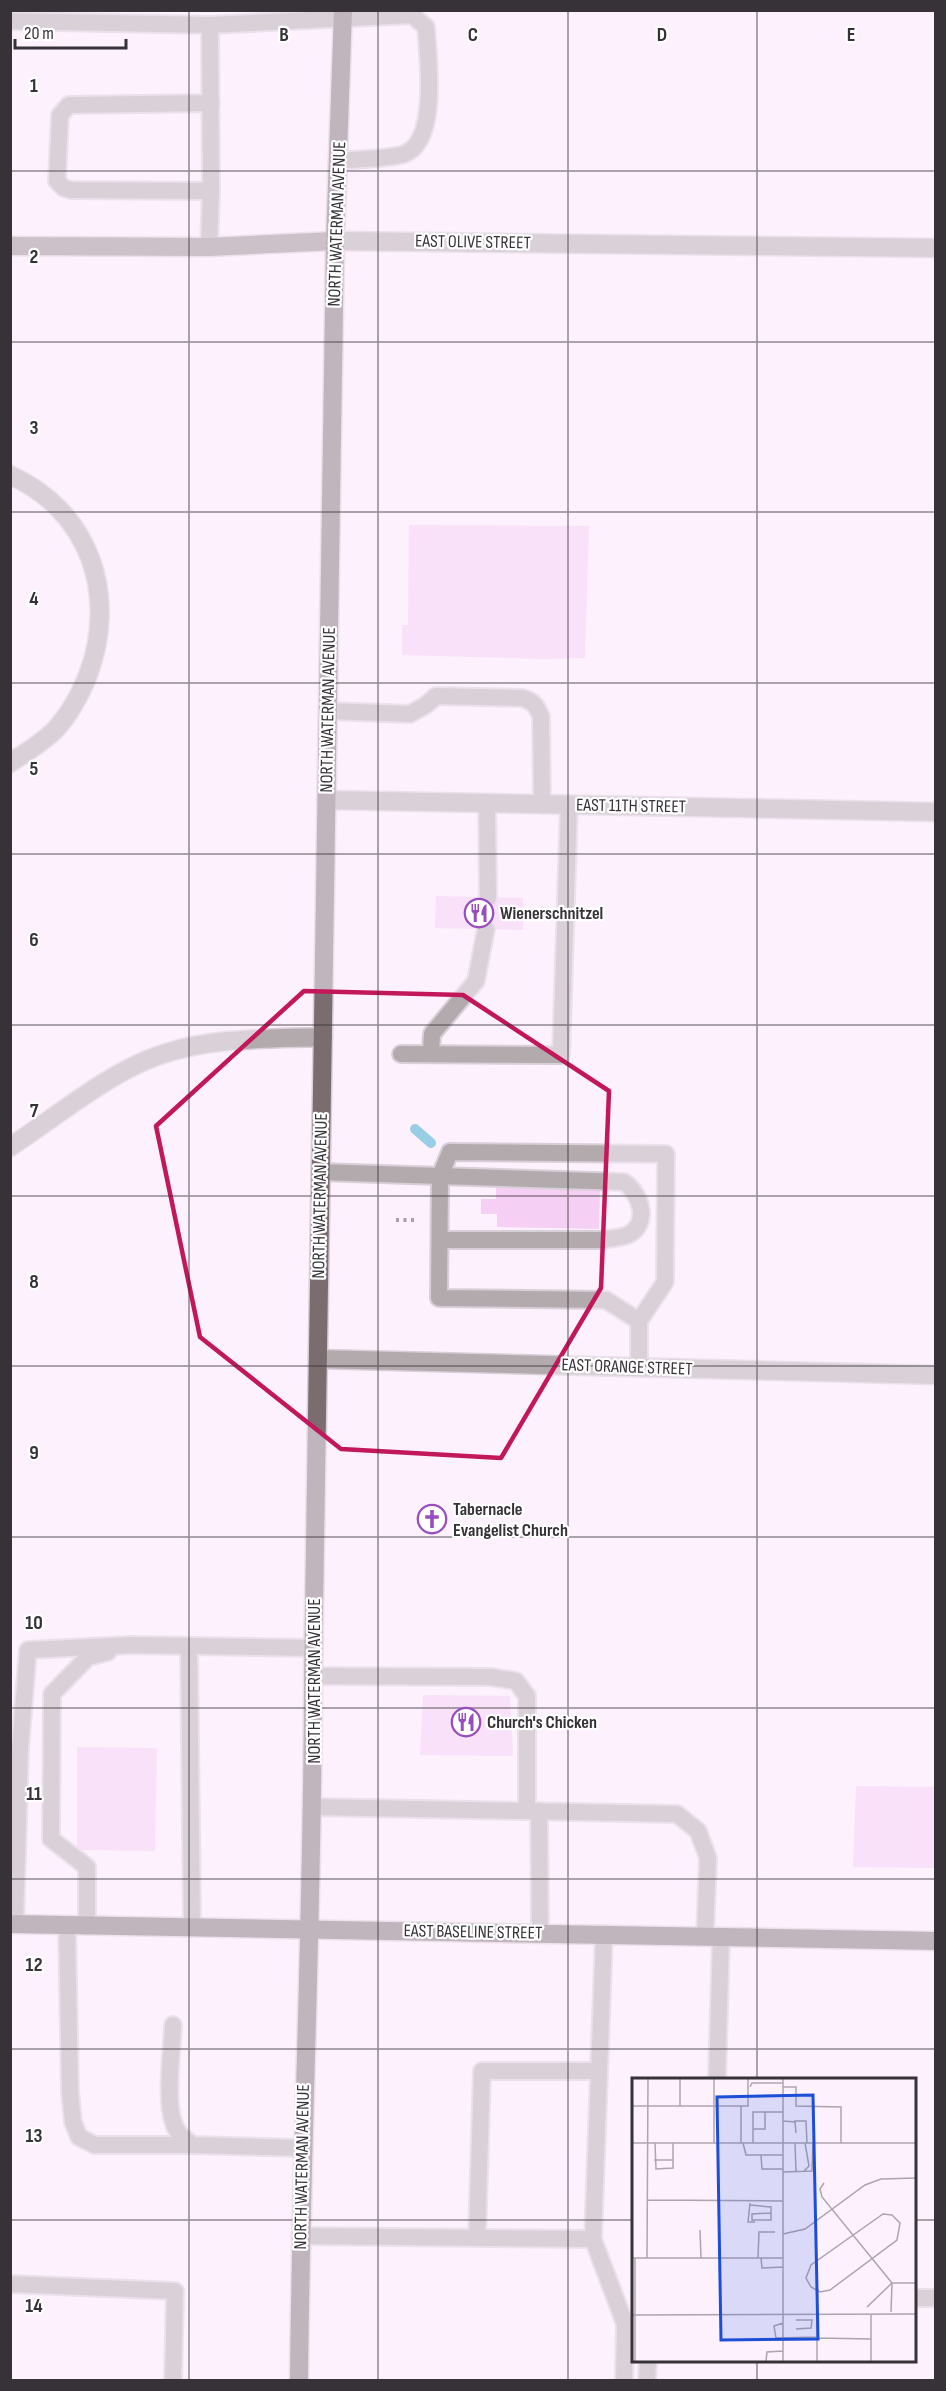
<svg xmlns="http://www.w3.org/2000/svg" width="946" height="2391" font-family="'Sofia Sans Condensed',sans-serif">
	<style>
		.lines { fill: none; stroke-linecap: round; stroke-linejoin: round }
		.stream { stroke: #97cee6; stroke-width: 10 }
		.building { fill: #f6cff4 }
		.lane-casing { stroke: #d8cfd9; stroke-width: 20 }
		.street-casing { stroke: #d8cfd9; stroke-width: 21 }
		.secondary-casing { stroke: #d8cfd9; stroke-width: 21 }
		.primary-casing { stroke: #d8cfd9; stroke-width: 21 }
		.path { stroke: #a8a0a9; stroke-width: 4; stroke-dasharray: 3 4.5; stroke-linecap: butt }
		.lane { stroke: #b2aaac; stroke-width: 16 }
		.street { stroke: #b2aaac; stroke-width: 18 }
		.secondary { stroke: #928788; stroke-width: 18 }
		.primary { stroke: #7b6d6f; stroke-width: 18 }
		.marked { fill: none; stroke: #c2185b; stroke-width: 4.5; stroke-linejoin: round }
		.grid { fill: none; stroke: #363237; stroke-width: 1.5; stroke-opacity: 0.55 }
		.labels { text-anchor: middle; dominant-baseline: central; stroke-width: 4.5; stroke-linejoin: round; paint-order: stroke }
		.street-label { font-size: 18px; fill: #363237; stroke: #fff }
		.poi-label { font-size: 18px; font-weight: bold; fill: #363237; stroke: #fff; text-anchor: start }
		.inset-road { fill: none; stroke: #ada5ae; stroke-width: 1.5 }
		.view { fill: #1d4ed8; fill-opacity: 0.15; stroke: #1d4ed8; stroke-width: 3 }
		.inset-edge { fill: none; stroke: #363237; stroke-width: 3 }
		.grid-label { font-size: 20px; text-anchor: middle; font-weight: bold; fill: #363237; stroke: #fff; stroke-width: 4.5; stroke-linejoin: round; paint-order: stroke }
	</style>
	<rect width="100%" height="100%" fill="#fcf1fd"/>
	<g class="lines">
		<polyline class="stream" points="415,1129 431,1143"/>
	</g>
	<g class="building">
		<polygon points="409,525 589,526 585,658 543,659 402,655 402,625 408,625"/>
		<polygon points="436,896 523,898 523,930 435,928"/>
		<polygon points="496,1187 600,1188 599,1229 497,1227 497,1214 481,1214 481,1199 496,1199"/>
		<polygon points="423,1695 510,1696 513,1756 420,1755"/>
		<polygon points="77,1747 157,1748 155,1851 77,1850"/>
		<polygon points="856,1786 936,1787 934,1868 853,1867"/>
	</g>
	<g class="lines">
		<g class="lane-casing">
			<g id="lane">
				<path d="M10,21L210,25L412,15L426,27C428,57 439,142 404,154C391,159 354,159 339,161"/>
				<polyline points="211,191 71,190 64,188 57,181 60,115 69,105 211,103"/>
				<polyline points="209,247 211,191 210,25"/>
				<path d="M328,711L410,714L426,705L436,696L522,698C533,701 537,706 541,717L542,805"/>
				<polyline points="487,803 488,898"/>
				<polyline points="431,1053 432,1034 476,981 486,929"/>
				<polyline points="401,1054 561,1055 569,804"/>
				<polyline points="320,1172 440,1176 450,1152 666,1154 665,1282 639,1321 639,1367"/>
				<path d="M440,1240H604C611,1238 621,1238 628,1235C651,1223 640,1193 624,1182L440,1176L439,1298L606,1300L639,1321"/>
				<polyline points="189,1646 192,1927"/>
				<polyline points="313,1676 491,1677 516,1681 527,1696 527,1811"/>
				<polyline points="313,1807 677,1814 698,1831 708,1858 705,1937"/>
				<polyline points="539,1811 540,1933"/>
				<polyline points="15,1924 20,1748 28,1650 132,1645 313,1648"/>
				<polyline points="67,1925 70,2092 73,2122 79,2137 95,2145 193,2145"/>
				<polyline points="87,1926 87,1867 51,1839 52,1694 88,1657 108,1652"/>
				<path d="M173,2025C172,2051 165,2101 174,2124C177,2134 185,2139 193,2145L302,2148"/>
				<polyline points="717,2079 721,1937"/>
				<polyline points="300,2236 593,2239 604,1934"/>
				<polyline points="477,2238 482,2071 599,2071"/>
				<polyline points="593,2239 625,2324 624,2380"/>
				<polyline points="10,2284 175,2291 173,2380"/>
				<polyline points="914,2298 936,2298"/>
				<polyline points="647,2380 648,2360"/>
			</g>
		</g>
		<g class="street-casing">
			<g id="street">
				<polyline points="335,241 936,248"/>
				<path d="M10,475C90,511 118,595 88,675C80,695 69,715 55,730C42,743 25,753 10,763"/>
				<polyline points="326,800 936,812"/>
				<path d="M10,1147C56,1117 112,1070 163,1054C214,1037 270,1039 323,1037"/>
				<polyline points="318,1359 936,1375"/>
			</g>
		</g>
		<g class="secondary-casing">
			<polyline id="secondary" points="10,246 209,247 335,241"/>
		</g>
		<g class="primary-casing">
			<g id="primary">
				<polyline points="10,1924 936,1941"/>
				<path d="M299,2380C301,2146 313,1911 313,1676L335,241L343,10"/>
			</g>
		</g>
		<polyline class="path" points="396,1220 414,1220"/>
		<use href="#lane" class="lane"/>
		<use href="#street" class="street"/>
		<use href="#secondary" class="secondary"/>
		<use href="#primary" class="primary"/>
	</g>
	<path d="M0 0H946V2391H0ZM304,991L463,995L609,1091L601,1288L501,1458L341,1449L200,1337L156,1126Z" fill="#fcf1fd" fill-opacity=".55" fill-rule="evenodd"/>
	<path class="marked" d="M304,991L463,995L609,1091L601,1288L501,1458L341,1449L200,1337L156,1126Z"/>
	<path class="grid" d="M189,10V2380M378,10V2380M568,10V2380M757,10V2079M10,171H936M10,342H936M10,512H936M10,683H936M10,854H936M10,1025H936M10,1196H936M10,1366H936M10,1537H936M10,1708H936M10,1879H936M10,2049H936M10,2220H634M914,2220H936M757,2360V2380"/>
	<defs>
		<g id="restaurant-ring" transform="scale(1.5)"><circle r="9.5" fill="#fff" stroke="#984cbe" stroke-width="1.5"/><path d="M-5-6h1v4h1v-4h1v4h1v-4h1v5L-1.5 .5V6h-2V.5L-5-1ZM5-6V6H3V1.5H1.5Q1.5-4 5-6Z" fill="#984cbe"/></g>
		<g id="church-ring" transform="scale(1.5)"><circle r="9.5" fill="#fff" stroke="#984cbe" stroke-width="1.5"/><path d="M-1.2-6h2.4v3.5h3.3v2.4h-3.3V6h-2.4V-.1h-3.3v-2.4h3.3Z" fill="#984cbe"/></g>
	</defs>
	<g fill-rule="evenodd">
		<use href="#restaurant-ring" x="479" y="913"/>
		<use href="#church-ring" x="432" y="1519"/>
		<use href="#restaurant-ring" x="466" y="1722"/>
	</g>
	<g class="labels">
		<g class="street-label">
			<text transform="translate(337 224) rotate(-88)">NORTH WATERMAN AVENUE</text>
			<text transform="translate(473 242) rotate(1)">EAST OLIVE STREET</text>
			<text transform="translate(328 710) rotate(-89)">NORTH WATERMAN AVENUE</text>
			<text transform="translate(631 806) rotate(1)">EAST 11TH STREET</text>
			<text transform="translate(320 1196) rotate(-89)">NORTH WATERMAN AVENUE</text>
			<text transform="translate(627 1367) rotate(2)">EAST ORANGE STREET</text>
			<text transform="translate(314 1681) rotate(-90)">NORTH WATERMAN AVENUE</text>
			<text transform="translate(473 1932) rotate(1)">EAST BASELINE STREET</text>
			<text transform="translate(302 2167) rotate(-89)">NORTH WATERMAN AVENUE</text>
		</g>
		<g class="poi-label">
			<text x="500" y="913">Wienerschnitzel</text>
			<text x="453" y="1509">Tabernacle<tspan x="453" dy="21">Evangelist Church</tspan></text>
			<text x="487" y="1722">Church's Chicken</text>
		</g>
	</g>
	<g transform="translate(632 2078)">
		<rect width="284" height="284" fill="#fcf1fd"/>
		<path class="inset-road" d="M48,1V28M118,9L120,5H151M151,9H164V28L209,29V65M0,28H116V1M151,43L163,44L164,55M162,43H174L175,65M121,51H133V34M0,65H284M23,65L24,91L41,90V65M82,65V1M109,65V28M111,65L114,77H151M121,65V34H151M163,65L164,94M129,77L130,91H151M22,82H41M172,93L177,88L173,65M151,94L180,93L181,65M192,105L188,111L190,119L260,205M15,122L151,123M118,125L116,144H123M118,127L139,129V142H120V136L139,135M251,136L260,137L268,145L265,162L198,212L188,214L179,209L174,200L179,187ZM68,152L69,180M151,156L173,151L233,107L249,101L284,100M0,180H151M3,180V283M15,180L16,1M126,180L127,154H143M129,180L130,190L151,189M235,229L260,205H284M259,234L260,205M185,236V283M0,237L284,236M239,237V283M164,242H180L179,250L164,251M151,245L142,248L144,260L185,259M185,260L239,261M134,283L135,274L151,273M151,283V1"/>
		<path class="view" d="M181,17L186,261L89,262L85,19Z"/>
		<rect width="284" height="284" class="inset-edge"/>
	</g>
	<g class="grid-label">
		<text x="284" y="41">B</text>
		<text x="473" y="41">C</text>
		<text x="662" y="41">D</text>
		<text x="851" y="41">E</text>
		<text x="34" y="92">1</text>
		<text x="34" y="263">2</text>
		<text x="34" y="434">3</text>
		<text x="34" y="605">4</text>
		<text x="34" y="775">5</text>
		<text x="34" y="946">6</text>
		<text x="34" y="1117">7</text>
		<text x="34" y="1288">8</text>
		<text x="34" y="1459">9</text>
		<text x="34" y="1629">10</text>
		<text x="34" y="1800">11</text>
		<text x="34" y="1971">12</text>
		<text x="34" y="2142">13</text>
		<text x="34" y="2312">14</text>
	</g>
	<rect width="946" height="2391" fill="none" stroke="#363237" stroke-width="24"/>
	<path d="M15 39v9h111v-9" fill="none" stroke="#363237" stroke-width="3"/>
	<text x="24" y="39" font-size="18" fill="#363237" stroke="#ffffff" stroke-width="4.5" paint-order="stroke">20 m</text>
</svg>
